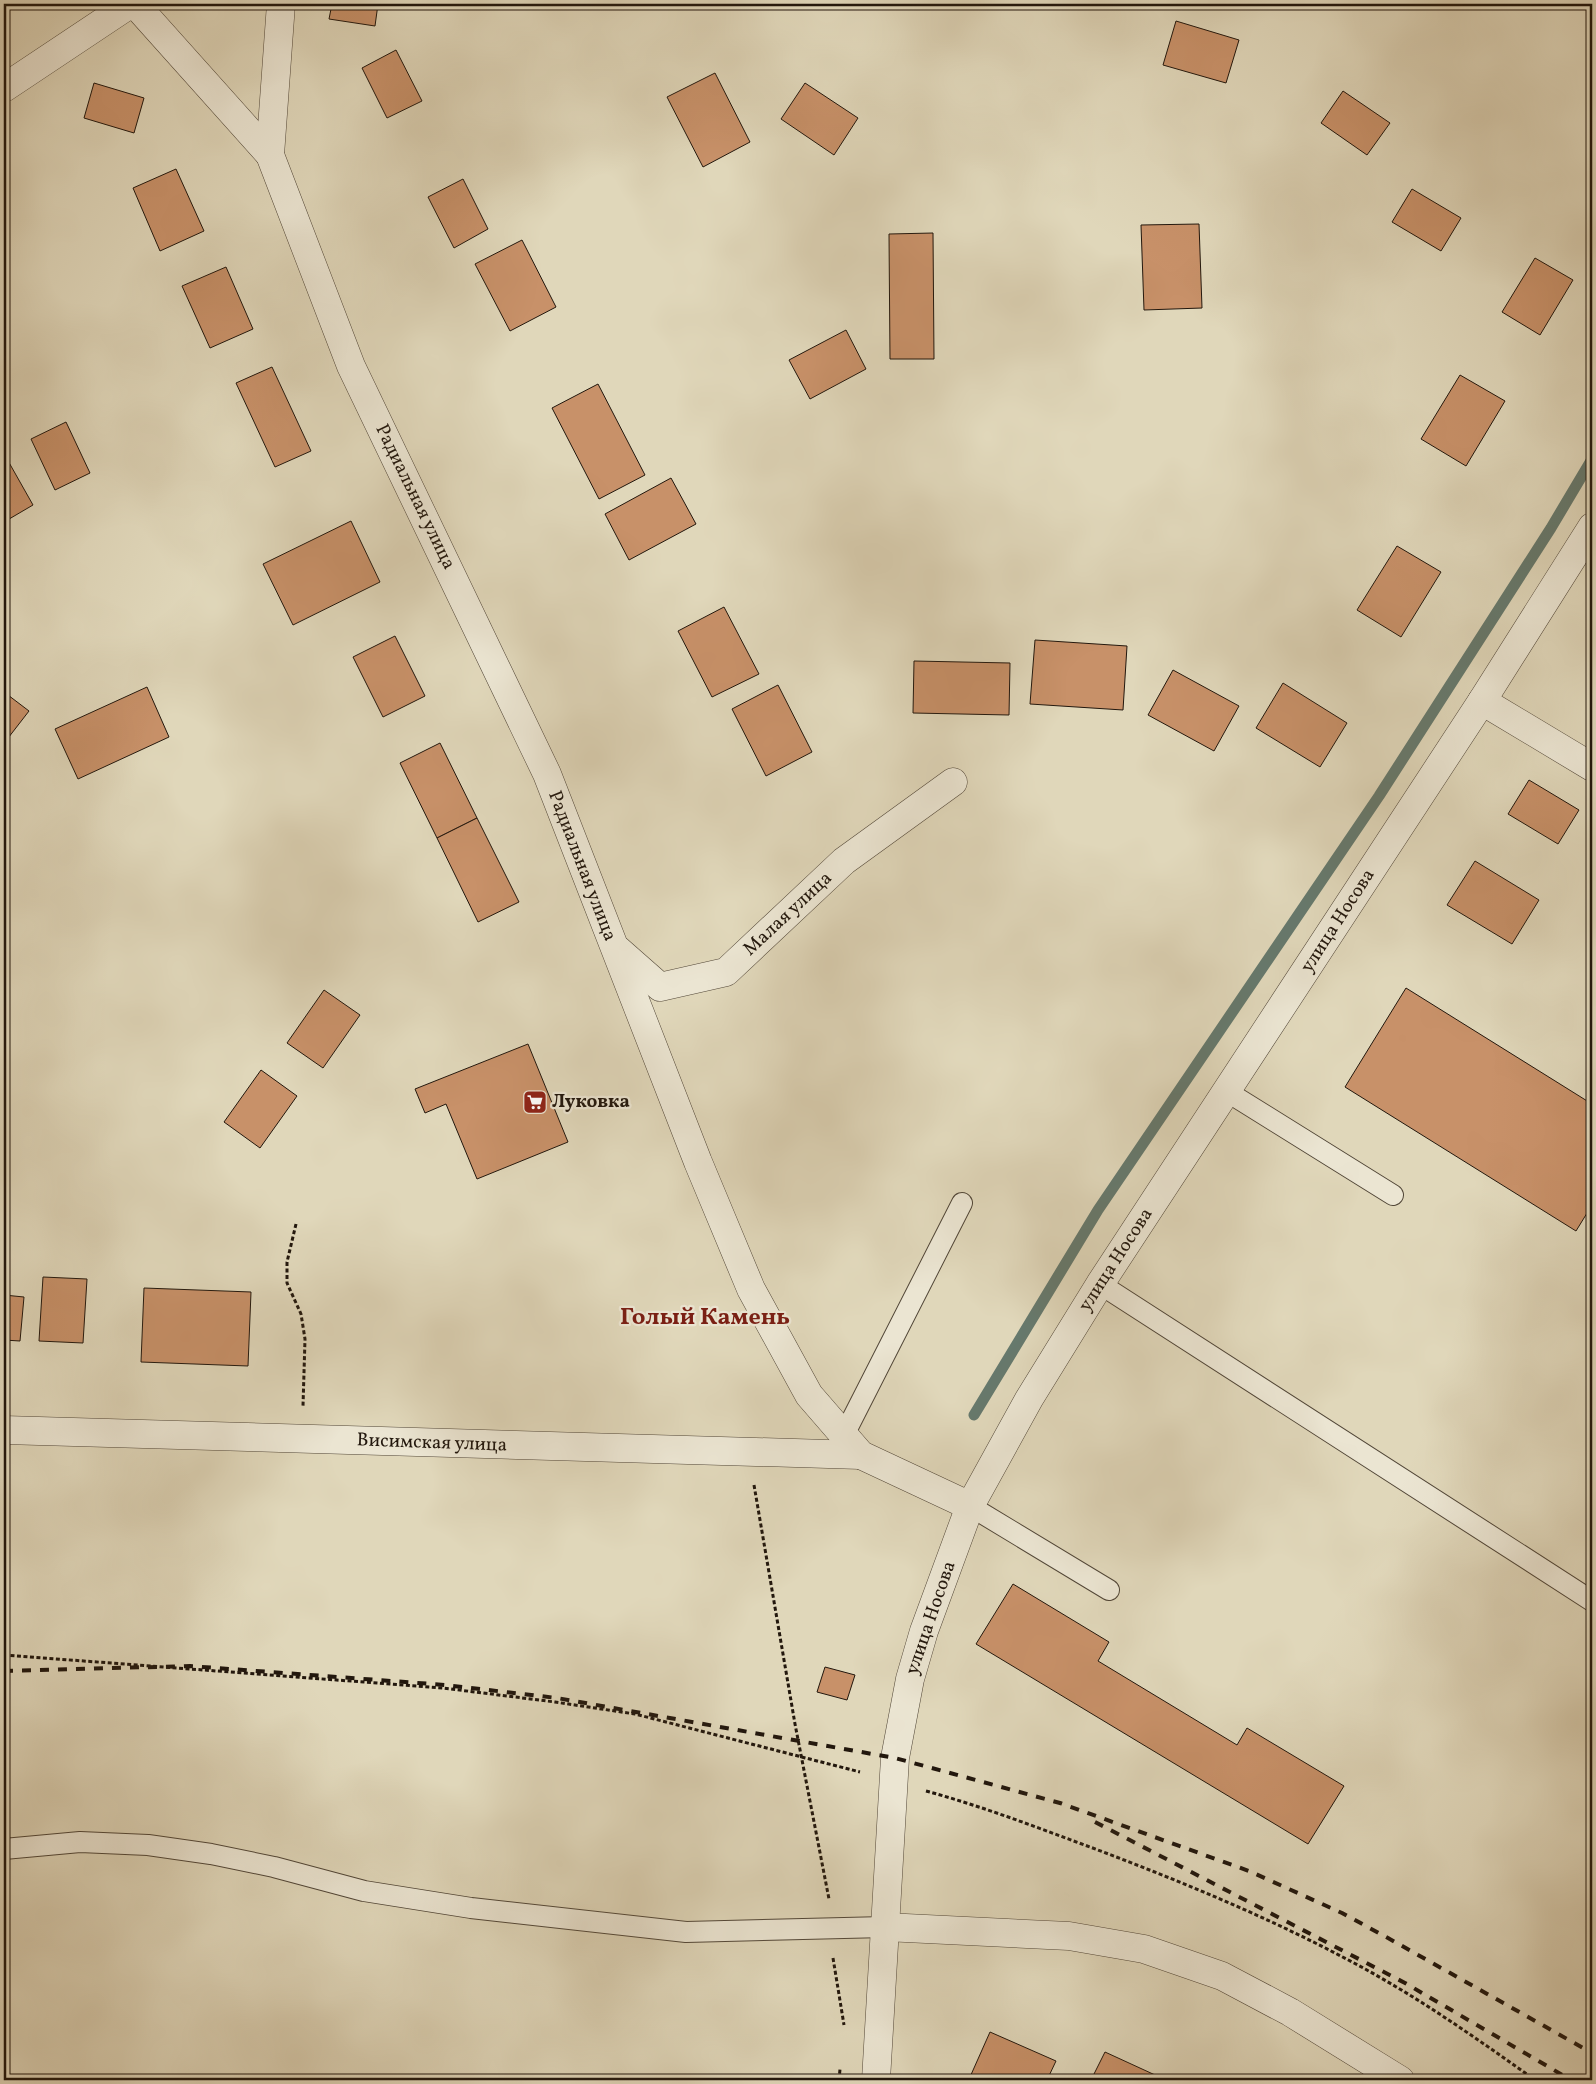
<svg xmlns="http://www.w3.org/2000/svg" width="1596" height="2084" font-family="Vollkorn,serif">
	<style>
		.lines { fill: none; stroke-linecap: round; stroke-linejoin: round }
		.stream { stroke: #66796d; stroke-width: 11 }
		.building { fill: #c89169; stroke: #22170d }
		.lane-casing { stroke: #524738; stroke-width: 22 }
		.street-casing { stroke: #524738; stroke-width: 29 }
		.path { stroke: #22170d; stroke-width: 3; stroke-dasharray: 4 2.5; stroke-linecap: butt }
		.lane { stroke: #ebe5d2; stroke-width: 20 }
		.street { stroke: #ebe5d2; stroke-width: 28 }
		.rail { stroke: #22170d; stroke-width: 4; stroke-dasharray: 9 9; stroke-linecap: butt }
		.labels { text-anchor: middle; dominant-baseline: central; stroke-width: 4.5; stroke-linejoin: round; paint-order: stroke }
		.street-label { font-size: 19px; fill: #22170d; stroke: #ebe5d2 }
		.poi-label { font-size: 19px; font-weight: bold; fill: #22170d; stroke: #ebe5d2; text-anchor: start }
		.district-label { font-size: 24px; font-weight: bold; fill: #7a1f14; stroke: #ebe5d2 }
	</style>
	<rect width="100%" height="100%" fill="#e0d7ba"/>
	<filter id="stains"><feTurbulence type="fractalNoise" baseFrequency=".004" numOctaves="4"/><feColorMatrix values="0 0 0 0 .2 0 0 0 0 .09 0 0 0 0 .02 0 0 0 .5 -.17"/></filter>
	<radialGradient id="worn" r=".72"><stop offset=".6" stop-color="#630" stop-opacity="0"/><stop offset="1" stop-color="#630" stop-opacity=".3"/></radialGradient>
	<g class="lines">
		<polyline class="stream" points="974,1415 1098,1210 1379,796 1551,528 1592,459"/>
	</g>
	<g class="building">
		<polygon points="332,4 378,4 375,26 329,19"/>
		<polygon points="1176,21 1239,40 1226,83 1163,65"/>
		<polygon points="396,50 422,101 387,118 362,68"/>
		<polygon points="715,73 750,142 703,167 667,97"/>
		<polygon points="94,83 144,98 134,133 84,118"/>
		<polygon points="805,83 858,118 834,155 781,119"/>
		<polygon points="1343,91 1390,123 1367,155 1321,123"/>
		<polygon points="176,169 204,231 160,251 133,188"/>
		<polygon points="463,179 488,229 454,248 428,197"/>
		<polygon points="1412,189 1461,218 1441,251 1392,222"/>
		<polygon points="1199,224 1202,308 1144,310 1141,225"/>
		<polygon points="933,233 934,359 890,359 889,234"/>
		<polygon points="522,240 556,307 510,331 475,264"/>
		<polygon points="1535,258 1573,280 1540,335 1502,312"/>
		<polygon points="226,267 253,329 210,348 182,286"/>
		<polygon points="846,330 866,369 810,399 789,360"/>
		<polygon points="272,367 311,451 275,467 236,383"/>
		<polygon points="1460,375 1505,401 1466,466 1421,439"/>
		<polygon points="598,384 645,475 599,499 552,408"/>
		<polygon points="66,422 90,473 55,490 31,439"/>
		<polygon points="7,459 33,505 4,522 4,461"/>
		<polygon points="671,478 696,524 629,560 605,514"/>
		<polygon points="351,521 380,582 293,625 263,564"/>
		<polygon points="1397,546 1441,572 1401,637 1357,610"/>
		<polygon points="724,607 759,674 712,697 678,631"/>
		<polygon points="395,636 425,696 383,717 353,657"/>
		<polygon points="1035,640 1127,646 1123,710 1030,704"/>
		<polygon points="914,661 1010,663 1009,715 913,713"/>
		<polygon points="1173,670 1239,706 1214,751 1148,715"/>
		<polygon points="1283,683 1347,723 1320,767 1256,728"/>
		<polygon points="778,685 812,752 766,776 732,709"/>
		<polygon points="147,687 169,737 78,779 55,729"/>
		<polygon points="4,692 29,711 5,742 4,741"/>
		<polygon points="440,743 477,818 437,838 400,763"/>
		<polygon points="1529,780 1579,810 1558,844 1508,814"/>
		<polygon points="477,818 519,902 478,922 437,838"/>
		<polygon points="1475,861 1539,900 1512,944 1447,905"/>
		<polygon points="1406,988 1592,1104 1592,1205 1576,1231 1345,1087"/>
		<polygon points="324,990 360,1015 323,1068 287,1043"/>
		<polygon points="528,1044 568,1142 477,1179 446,1104 425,1113 415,1089"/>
		<polygon points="261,1070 297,1096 260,1148 224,1122"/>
		<polygon points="43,1277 87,1279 83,1343 39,1341"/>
		<polygon points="144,1288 251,1292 248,1366 141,1362"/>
		<polygon points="4,1295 24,1297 20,1341 4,1340"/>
		<polygon points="1013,1584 1109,1642 1098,1661 1237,1745 1247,1728 1344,1786 1308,1844 976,1644"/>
		<polygon points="825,1667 855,1675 847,1700 817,1692"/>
		<polygon points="990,2032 1056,2061 1047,2080 977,2080 970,2077"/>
		<polygon points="1105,2052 1166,2080 1091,2080"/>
	</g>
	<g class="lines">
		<g class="lane-casing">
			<g id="lane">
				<polyline points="1226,1091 1393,1195"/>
				<polyline points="1100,1284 1592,1601"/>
				<polyline points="844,1435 962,1203"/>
				<polyline points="970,1506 1109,1590"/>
				<polyline points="4,1849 80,1842 148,1845 211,1854 274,1867 364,1891 471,1908 686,1932 885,1927"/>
			</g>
		</g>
		<g class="street-casing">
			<g id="street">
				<polyline points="135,4 270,155 351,366 547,774 698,1162 751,1289 809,1395 861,1455 970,1506"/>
				<polyline points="4,88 130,4"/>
				<polyline points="270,155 281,4"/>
				<polyline points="1482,701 1592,767"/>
				<polyline points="618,950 660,987 726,972 844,861 953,782"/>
				<polyline points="4,1430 861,1455"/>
				<polyline points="885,1927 1069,1936 1144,1949 1222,1976 1290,2012 1400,2080"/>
				<polyline points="876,2080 895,1758 910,1679 924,1631 970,1506 1029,1399 1100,1284 1482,701 1592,527"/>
			</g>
		</g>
		<g class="path">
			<polyline points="296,1224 287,1262 287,1283 301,1314 305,1339 303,1406"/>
			<polyline points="754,1485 795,1724 829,1899"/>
			<polyline points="4,1655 443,1688 555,1702 635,1714 860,1772"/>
			<path d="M926,1791C985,1807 1041,1829 1098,1850C1185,1883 1272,1919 1354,1963C1418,1997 1476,2038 1535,2080"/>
			<polyline points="833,1958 844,2025"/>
			<polyline points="839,2080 840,2069"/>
		</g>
		<use href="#lane" class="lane"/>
		<use href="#street" class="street"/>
		<g class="rail">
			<polyline points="4,1671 190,1666 445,1685 557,1698 895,1758 1060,1803 1249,1871 1342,1913 1388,1938 1592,2053"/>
			<polyline points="1095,1822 1405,1983 1571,2080"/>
		</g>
	</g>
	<defs>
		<g id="supermarket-square" transform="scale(1.25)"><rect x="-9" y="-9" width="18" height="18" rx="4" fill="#8f2418" stroke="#ebe5d2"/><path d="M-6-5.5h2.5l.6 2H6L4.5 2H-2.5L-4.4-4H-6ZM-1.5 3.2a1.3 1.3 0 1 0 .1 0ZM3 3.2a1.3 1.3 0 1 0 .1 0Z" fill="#fff"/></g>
	</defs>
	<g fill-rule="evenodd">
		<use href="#supermarket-square" x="535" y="1102"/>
	</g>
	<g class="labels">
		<g class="street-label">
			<text transform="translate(415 497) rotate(64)">Радиальная улица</text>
			<text transform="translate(582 866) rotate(69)">Радиальная улица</text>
			<text transform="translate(788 914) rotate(-43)">Малая улица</text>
			<text transform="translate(1338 921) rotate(-57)">улица Носова</text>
			<text transform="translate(1116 1260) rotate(-57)">улица Носова</text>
			<text transform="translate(432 1443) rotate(2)">Висимская улица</text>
			<text transform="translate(931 1618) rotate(-71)">улица Носова</text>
		</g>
		<g class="poi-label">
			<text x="552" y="1102">Луковка</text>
		</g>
		<g class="district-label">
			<text x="705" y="1318">Голый Камень</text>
		</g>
	</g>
	<rect width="1596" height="2084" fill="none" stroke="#e0d7ba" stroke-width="20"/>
	<rect x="5" y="5" width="1586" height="2074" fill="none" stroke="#22170d" stroke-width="2.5"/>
	<rect x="10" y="10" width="1576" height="2064" fill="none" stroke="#22170d"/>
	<rect width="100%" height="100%" filter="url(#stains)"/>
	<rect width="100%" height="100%" fill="url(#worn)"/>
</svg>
